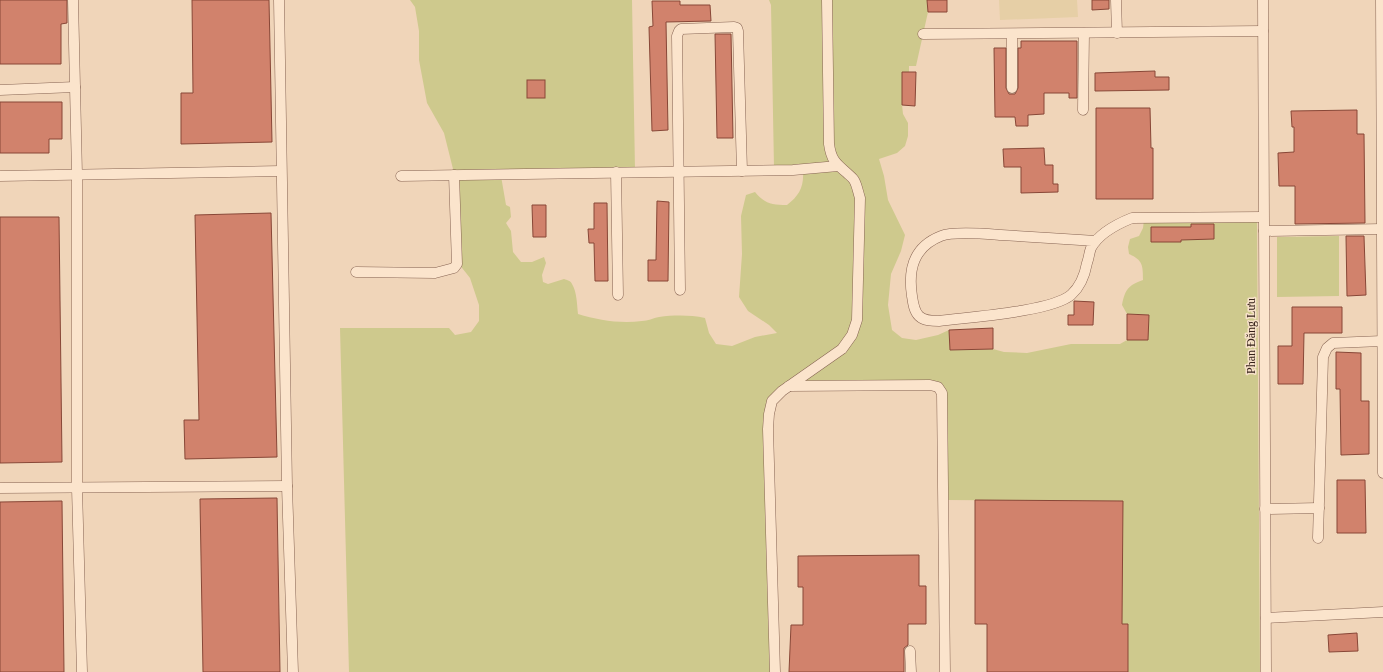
<svg xmlns="http://www.w3.org/2000/svg" width="1383" height="672" font-family="'Times New Roman',serif">
	<style>
		.farmland { fill: #e6cfa6 }
		.green { fill: #cec98d }
		.building { fill: #d1826c; stroke: #884737 }
		.lines { fill: none; stroke-linecap: round; stroke-linejoin: round }
		.minor-casing { stroke: #876453; stroke-width: 11 }
		.minor { stroke: #fbe4cc; stroke-width: 10 }
		.labels { text-anchor: middle; dominant-baseline: central; stroke-width: 3; stroke-linejoin: round; paint-order: stroke }
		.street-label { font-size: 12px; fill: #352119; stroke: #f7e1c9 }
	</style>
	<rect width="100%" height="100%" fill="#f0d5b9"/>
	<polygon class="farmland" points="999,0 1077,0 1078,17 1000,20"/>
	<g class="green">
		<polygon points="410,0 632,0 635,170 454,173 444,133 427,103 419,60 419,31 415,7"/>
		<polygon points="769,0 825,0 833,164 774,168 771,5"/>
		<path d="M830,0H927L928,12L916,66H909V72H902V105L903,114L908,123V136L905,146L897,153L879,159L884,176L888,200L905,235L901,251L891,274L888,305L892,330L902,338L916,340L938,335L949,330L950,350L993,349L1004,352L1027,353L1071,344H1120L1127,340H1148V315L1127,314L1122,305C1125,290 1128,285 1143,280C1143,266 1143,260 1129,254L1128,247L1130,239L1139,236L1143,228L1144,220H1257L1260,672H1128L1122,624L1123,501L946,500L940,385L797,383L854,336L862,197L832,153Z"/>
		<path d="M837,169L851,180L855,189L854,319L850,333L840,347L770,399L772,672H349L340,328H449L455,335L471,332L479,321V305L470,278L459,264L457,178L501,176L506,205L510,207L511,217L506,223L511,231L513,252L521,262H532L544,257L546,263L542,275L543,282L548,284L564,279C567,280 571,281 572,284C577,292 577,305 578,314C598,320 620,324 642,321C648,321 653,318 659,317C675,315 690,315 705,318L709,333L716,344L732,346L755,337L777,333L769,325L748,311L739,297L742,254L741,216L746,195L755,192C765,204 772,205 787,205C799,196 804,187 803,172Z"/>
		<polygon points="1339,236 1339,296 1277,297 1277,237"/>
	</g>
	<g class="building">
		<polygon points="0,0 67,0 67,23 61,24 61,64 0,64"/>
		<polygon points="192,0 269,0 272,142 181,144 181,93 193,93"/>
		<polygon points="927,0 947,0 947,12 928,12"/>
		<polygon points="1092,0 1109,0 1109,9 1092,10"/>
		<polygon points="652,1 680,1 680,5 710,5 711,21 666,22 668,130 652,131 649,27 653,26"/>
		<polygon points="715,34 731,34 733,138 717,138"/>
		<polygon points="1021,41 1077,41 1077,98 1069,98 1069,93 1044,93 1044,114 1028,115 1028,126 1016,126 1015,117 995,117 994,48 1006,48 1006,88 1009,94 1015,94 1018,88 1018,48 1021,48"/>
		<polygon points="1155,71 1155,77 1169,77 1169,90 1095,91 1095,73"/>
		<polygon points="902,72 916,72 915,106 902,105"/>
		<rect x="527" y="80" width="18" height="18"/>
		<polygon points="0,102 62,102 62,139 49,139 49,153 0,153"/>
		<polygon points="1096,108 1150,108 1151,148 1153,148 1153,199 1096,199"/>
		<polygon points="1357,110 1357,134 1364,134 1365,223 1295,224 1295,186 1279,186 1278,153 1294,152 1294,127 1292,127 1291,111"/>
		<polygon points="1044,148 1045,165 1053,165 1053,184 1058,184 1058,192 1021,193 1021,167 1004,167 1003,149"/>
		<polygon points="657,201 669,202 668,281 648,281 648,260 656,260"/>
		<polygon points="594,203 607,203 608,281 595,281 594,243 589,243 588,229 594,229"/>
		<polygon points="532,205 546,205 546,237 533,237"/>
		<polygon points="271,213 277,457 185,459 184,420 199,420 195,215"/>
		<polygon points="0,217 59,217 62,462 0,463"/>
		<polygon points="1191,224 1214,224 1214,239 1181,240 1181,242 1151,242 1151,227 1191,227"/>
		<polygon points="1346,236 1364,236 1366,295 1347,296"/>
		<polygon points="1074,301 1094,302 1093,325 1068,325 1068,315 1074,315"/>
		<polygon points="1292,307 1342,307 1342,333 1304,333 1303,384 1278,384 1278,346 1292,346"/>
		<polygon points="1127,314 1149,315 1148,340 1127,340"/>
		<polygon points="993,328 993,349 950,350 949,330"/>
		<polygon points="1336,352 1361,353 1361,401 1369,401 1369,454 1341,455 1340,389 1336,389"/>
		<polygon points="1337,480 1365,480 1366,533 1337,533"/>
		<polygon points="277,498 280,672 203,672 200,499"/>
		<polygon points="975,500 1123,501 1122,624 1128,624 1128,672 987,672 987,624 975,624"/>
		<polygon points="62,501 64,672 0,672 0,502"/>
		<polygon points="919,555 919,586 926,586 926,624 908,624 908,645 904,648 904,672 789,672 791,625 803,625 803,587 798,587 798,556"/>
		<polygon points="1357,633 1358,651 1329,652 1328,635"/>
	</g>
	<g class="lines">
		<g class="minor-casing">
			<g id="minor">
				<polyline points="73,0 77,174 77,488 82,672"/>
				<polyline points="279,0 287,486 293,672"/>
				<polyline points="1116,0 1117,33"/>
				<polyline points="1263,0 1266,672"/>
				<polyline points="1381,0 1383,473"/>
				<polyline points="923,34 1263,31"/>
				<polyline points="1012,34 1012,88"/>
				<polyline points="0,90 75,87"/>
				<polyline points="1083,110 1084,33"/>
				<polyline points="616,172 618,295"/>
				<polyline points="0,176 281,171"/>
				<polyline points="401,176 793,170 838,166"/>
				<polyline points="1264,231 1382,229"/>
				<path d="M1096,241C1064,239 1033,237 1001,235C987,234 953,231 941,236C913,247 908,270 912,296C913,303 914,311 919,316C924,321 933,321 939,321C969,317 1050,312 1071,295C1080,287 1085,274 1087,263C1089,258 1089,253 1091,248C1099,233 1117,224 1132,218L1263,217"/>
				<polyline points="356,272 435,273 454,268 457,264 454,175"/>
				<polyline points="680,290 677,36 679,31 681,29 734,27 737,28 738,31 742,171"/>
				<polyline points="789,386 930,385 938,387 942,393 945,672"/>
				<polyline points="0,488 287,486"/>
				<polyline points="1265,509 1319,508"/>
				<polyline points="1318,538 1323,357 1327,348 1333,343 1382,341"/>
				<polyline points="1266,618 1383,612"/>
				<polyline points="910,651 911,672"/>
				<path d="M775,672L768,429L769,414L772,401L782,391L842,349L852,335L857,320L860,198C858,192 857,185 854,180C852,177 849,175 847,173C835,163 831,159 829,144L827,0"/>
			</g>
		</g>
		<use href="#minor" class="minor"/>
	</g>
	<g class="labels">
		<g class="street-label">
			<text transform="translate(1251 336) rotate(-90)">Phan Đăng Lưu</text>
		</g>
	</g>
</svg>
